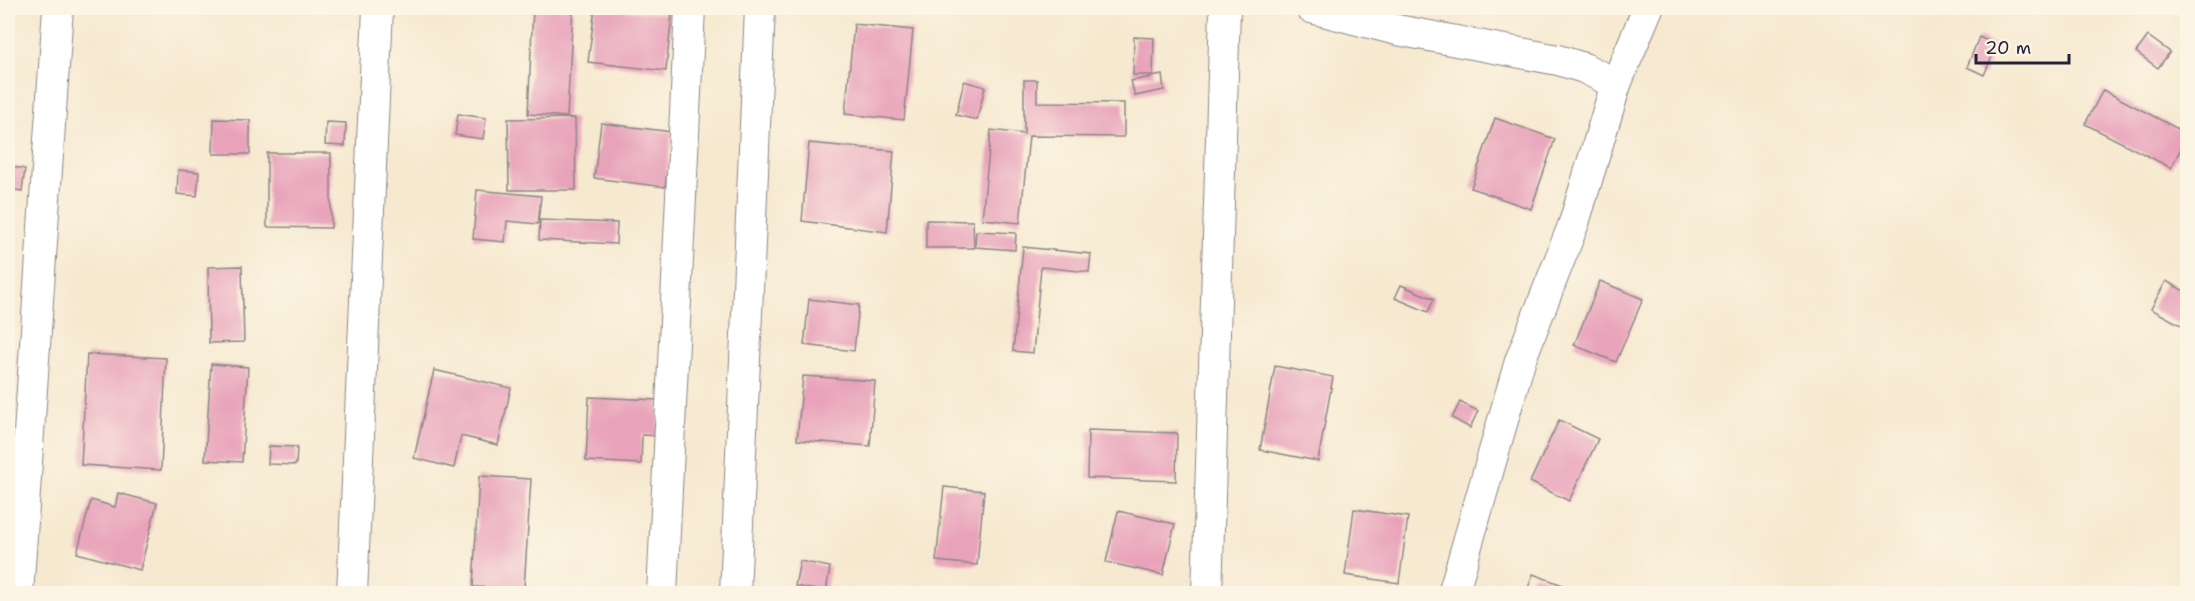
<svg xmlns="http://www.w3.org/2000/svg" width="2195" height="601" font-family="'Shantell Sans',sans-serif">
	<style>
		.building { fill: #e8a2ba }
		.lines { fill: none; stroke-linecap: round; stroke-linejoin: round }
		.minor-casing { stroke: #8c8686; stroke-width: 32 }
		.minor { stroke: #fff; stroke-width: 30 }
	</style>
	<rect width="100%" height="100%" fill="#fcf5e5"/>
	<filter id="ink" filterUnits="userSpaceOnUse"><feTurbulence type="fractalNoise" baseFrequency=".0167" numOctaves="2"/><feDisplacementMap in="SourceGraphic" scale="12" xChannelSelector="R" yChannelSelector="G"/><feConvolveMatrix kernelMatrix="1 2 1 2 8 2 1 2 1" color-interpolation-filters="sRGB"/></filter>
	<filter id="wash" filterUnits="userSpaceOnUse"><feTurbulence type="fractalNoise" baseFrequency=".008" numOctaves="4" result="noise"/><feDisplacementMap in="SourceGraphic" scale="24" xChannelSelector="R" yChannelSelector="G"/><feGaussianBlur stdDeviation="1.35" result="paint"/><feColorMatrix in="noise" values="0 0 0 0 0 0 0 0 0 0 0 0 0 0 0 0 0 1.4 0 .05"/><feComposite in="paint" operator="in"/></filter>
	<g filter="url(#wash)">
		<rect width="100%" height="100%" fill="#f6e9d0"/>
		<g id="blocks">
			<g class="building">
				<polygon points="533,8 573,8 567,117 528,114"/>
				<polygon points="595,8 672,14 666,71 588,62"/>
				<polygon points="854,24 913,30 904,120 845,114"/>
				<polygon points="2148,36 2170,52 2158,68 2136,52"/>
				<polygon points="1134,37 1154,38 1153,75 1133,75"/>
				<polygon points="1979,37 1997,45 1984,75 1967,67"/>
				<polygon points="1162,75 1164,90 1135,96 1131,81"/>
				<polygon points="1024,80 1037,80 1037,102 1124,103 1124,137 1029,136 1020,223 982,219 991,130 1024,134"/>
				<polygon points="964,81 985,87 977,120 956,115"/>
				<polygon points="2103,90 2188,134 2171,168 2085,124"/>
				<polygon points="458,114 486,118 483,139 455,135"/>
				<polygon points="575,118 576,190 509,190 508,119"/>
				<polygon points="1495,118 1555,139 1531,209 1471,188"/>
				<polygon points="214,119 250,120 250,154 213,154"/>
				<polygon points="326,122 346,123 345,146 325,145"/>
				<polygon points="601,123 672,132 665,187 594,178"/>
				<polygon points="809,143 894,151 887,232 802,221"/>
				<polygon points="267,153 331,153 331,228 267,227"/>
				<polygon points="8,166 25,169 22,191 8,189"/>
				<polygon points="178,170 199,172 197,196 177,194"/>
				<polygon points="477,190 541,196 538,224 507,221 505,242 473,239"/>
				<polygon points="540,220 617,223 616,244 539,240"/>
				<polygon points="926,220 973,221 974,248 926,248"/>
				<polygon points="976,231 1016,233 1015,250 975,247"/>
				<polygon points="1023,247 1091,254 1089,272 1041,267 1033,353 1013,351"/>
				<polygon points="242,266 244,342 209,343 208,267"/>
				<polygon points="1600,281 1643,299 1616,362 1574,345"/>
				<polygon points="2166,281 2188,293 2188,329 2151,309"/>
				<polygon points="1401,285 1434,299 1428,312 1395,298"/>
				<polygon points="809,299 859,305 854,351 804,345"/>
				<polygon points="87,354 166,358 161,470 81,465"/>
				<polygon points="211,364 248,367 242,462 205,460"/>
				<polygon points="1275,366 1333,377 1318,461 1260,450"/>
				<polygon points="434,370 511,388 498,445 461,436 454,468 414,458"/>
				<polygon points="803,376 875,381 870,446 797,440"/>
				<polygon points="589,397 659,400 658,436 642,435 641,464 586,461"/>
				<polygon points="1460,402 1478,411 1470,428 1452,418"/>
				<polygon points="1559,420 1598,439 1569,501 1530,482"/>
				<polygon points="1088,430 1177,433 1176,481 1087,478"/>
				<polygon points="269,446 297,447 296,465 268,464"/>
				<polygon points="479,476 531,479 524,589 473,587"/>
				<polygon points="944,487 984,491 977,565 936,561"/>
				<polygon points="118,493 157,503 140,570 77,553 91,500 115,507"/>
				<polygon points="1354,509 1408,517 1399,583 1345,575"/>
				<polygon points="1118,511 1175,524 1163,575 1106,562"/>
				<polygon points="800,561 830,567 826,592 795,586"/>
				<polygon points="1533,574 1584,593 1584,594 1526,594"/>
			</g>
		</g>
	</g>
	<g filter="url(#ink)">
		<use href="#blocks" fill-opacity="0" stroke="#8c8686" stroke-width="1.5"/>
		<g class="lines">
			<g class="minor-casing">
				<g id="minor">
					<polyline points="1311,8 1397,30 1558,60 1584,68 1616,84"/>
					<polyline points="18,594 58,8"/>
					<polyline points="352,594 378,8"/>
					<polyline points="662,594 690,8"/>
					<polyline points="735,594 760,8"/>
					<polyline points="1207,594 1225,8"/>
					<polyline points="1453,594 1520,361 1574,223 1616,84 1648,8"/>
				</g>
			</g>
			<use href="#minor" class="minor"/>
		</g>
	</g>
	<rect width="2195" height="601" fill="none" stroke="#fcf5e5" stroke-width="30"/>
	<path d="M1976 54v9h93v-9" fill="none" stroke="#22223b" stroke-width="3"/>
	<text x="1985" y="54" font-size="18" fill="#22223b" stroke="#fcf5e5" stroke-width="4.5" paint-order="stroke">20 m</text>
</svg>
